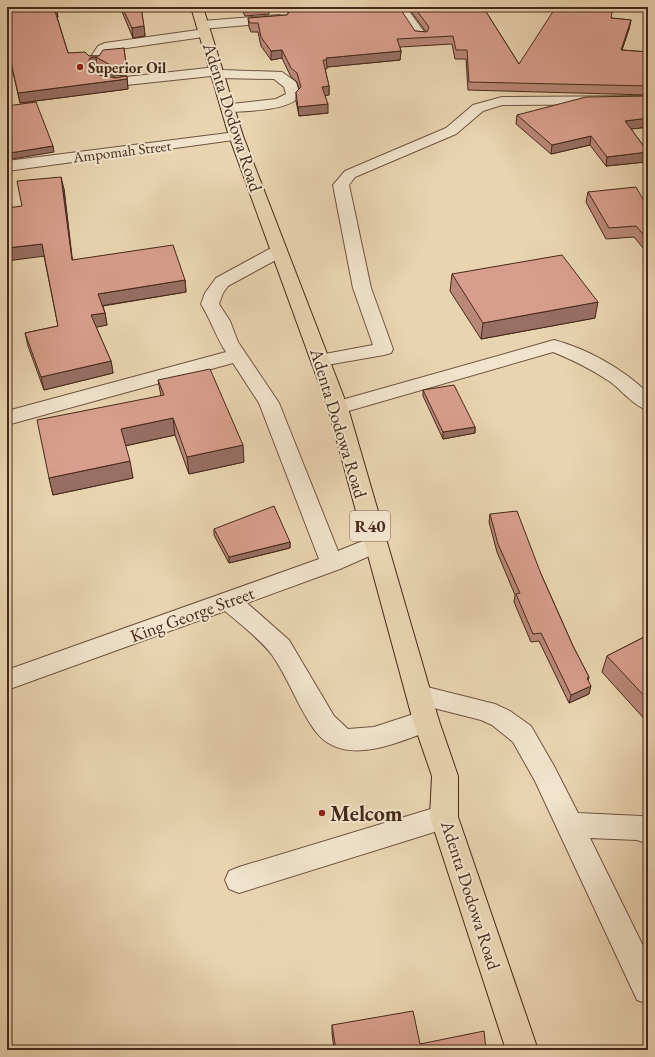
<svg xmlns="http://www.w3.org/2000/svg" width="655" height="1057" font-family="'EB Garamond',serif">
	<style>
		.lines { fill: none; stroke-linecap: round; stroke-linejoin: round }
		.minor-casing { stroke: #6f5440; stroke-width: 2 }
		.major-casing { stroke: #46291a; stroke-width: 2 }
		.minor { fill: #f1e3cc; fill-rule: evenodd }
		.major { fill: #e9d4b1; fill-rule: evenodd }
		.wall { fill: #ba8879; stroke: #46291a }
		.shaded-wall { fill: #976f63; stroke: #46291a }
		.building { fill: #d89e8d; stroke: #46291a }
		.poi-dot { fill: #8f2418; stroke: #f1e3cc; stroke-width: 1.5 }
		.labels { text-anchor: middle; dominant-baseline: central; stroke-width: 4; stroke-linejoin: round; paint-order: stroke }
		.far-poi-label { font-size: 15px; font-weight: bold; fill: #46291a; stroke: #f1e3cc; text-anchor: start }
		.far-street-label { font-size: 15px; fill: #46291a; stroke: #f1e3cc }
		.shield { fill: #f1e3cc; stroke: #79614f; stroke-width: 1 }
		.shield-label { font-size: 17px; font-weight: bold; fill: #46291a }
		.street-label { font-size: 18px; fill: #46291a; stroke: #f1e3cc }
		.near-poi-label { font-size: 22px; font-weight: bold; fill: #46291a; stroke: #f1e3cc; text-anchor: start }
	</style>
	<rect width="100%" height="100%" fill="#e9d4b1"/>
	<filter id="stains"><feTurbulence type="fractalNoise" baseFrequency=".005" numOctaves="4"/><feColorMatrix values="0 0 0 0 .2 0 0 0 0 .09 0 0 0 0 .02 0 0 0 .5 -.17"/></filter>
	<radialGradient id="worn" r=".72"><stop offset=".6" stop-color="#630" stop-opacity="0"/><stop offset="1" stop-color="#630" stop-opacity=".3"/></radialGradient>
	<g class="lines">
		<g class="minor-casing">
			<g id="minor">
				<polygon points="394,7 406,7 427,36 426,39 416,39"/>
				<polygon points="279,15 283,16 285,19 283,22 202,29 196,25 202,21"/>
				<polygon points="205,29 211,33 210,36 113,50 108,52 100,64 90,64 88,61 98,46 105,43"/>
				<path d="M216,67L222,70L282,72L296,82L300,96C289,111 246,111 228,112L223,111L221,108L223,105L276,99L286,94L284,87L274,79L217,78L211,76L117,86L101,83L91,72L93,69C104,66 106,77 117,78Z"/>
				<polygon points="648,96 648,104 502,105 483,111 456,134 355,177 349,185 371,288 393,349 391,353 384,355 321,366 314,364 312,360 314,356 373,345 353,288 333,185 345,171 446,128 473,105 502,97"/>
				<polygon points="236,132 241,133 243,136 241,139 7,171 7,161"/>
				<path d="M279,246L285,247L287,251L285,255L228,286L223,293L219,304L230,321L238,342L279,403L338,551L375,536L383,538L386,544L383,550L340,569L247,603L289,640L334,716L348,729L374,727L426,710L435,713L439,721L435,729C400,741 345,769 316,732C298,708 289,679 272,655C262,641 239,623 225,611L7,690V670L319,559L259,403L233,363L7,425V411L226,352C216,337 211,320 201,304L205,293L216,278L273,247Z"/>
				<path d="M554,340C588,349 623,369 648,393V410C633,406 621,389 609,381C591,369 573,360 553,352L338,414L331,413L328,408L331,403Z"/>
				<polygon points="419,685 495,704 510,711 531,726 554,766 578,813 641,816 648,818 648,844 637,840 590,838 648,956 648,1004 637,1000 535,781 513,742 492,725 481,720 410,702 406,695 410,688"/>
				<polygon points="444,805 454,808 458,817 454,826 444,829 239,893 229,889 225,880 229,871 239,867"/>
			</g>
		</g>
		<g class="major-casing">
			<polygon id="major" points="191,7 203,7 243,136 348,408 439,721 458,776 458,817 538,1050 506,1050 430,817 432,776 413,721 328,408 229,136"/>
		</g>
		<use href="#minor" class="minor"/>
		<use href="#major" class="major"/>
	</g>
	<g class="wall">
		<polygon points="7,7 76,7 56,8 58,17 57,17 68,53 89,56 99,56 124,48 127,75 114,76 97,67 93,68 99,75 115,78 127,76 128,89 20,103 7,46"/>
		<polygon points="120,7 141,7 145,36 133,38"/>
		<polygon points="241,7 268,7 269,9 269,14 245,16"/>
		<polygon points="288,7 415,31 426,32 408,7 483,7 519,64 611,18 631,20 629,29 622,50 648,52 648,95 468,90 466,59 455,59 452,44 400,47 401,51 400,60 327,67 327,69 325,69 329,86 329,95 325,95 328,113 299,116 296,101 296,92 299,89 297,82 291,77 282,58 271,60 261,46 258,32 251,32 249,27 248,18 287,15 288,14"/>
		<polygon points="517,115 648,127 631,129 648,152 646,162 606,166 590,145 551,154 516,124"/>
		<polygon points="64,189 72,260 185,280 186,292 103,306 105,313 107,325 96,327 111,361 113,373 44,390 28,346 25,333 58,326 44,256 22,206"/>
		<polygon points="588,192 644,201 648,201 648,254 634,237 606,239 586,202"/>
		<polygon points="452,274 595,318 481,339 450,291"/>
		<polygon points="158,380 244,462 189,474 175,435 125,446 133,478 53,495 49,478 161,396"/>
		<polygon points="423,390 475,427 475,433 443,439 423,396"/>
		<polygon points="490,514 541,574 573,646 589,677 588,681 589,694 569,703 539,641 531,642 514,602 515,595 497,552 489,522"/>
		<polygon points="214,529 290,542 290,548 229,563 214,535"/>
		<polygon points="648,635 648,723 602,672 607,656"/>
		<polygon points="332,1025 420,1044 486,1050 334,1050 332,1033"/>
	</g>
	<g class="shaded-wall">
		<polygon points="54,8 56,8 58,17 55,18"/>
		<polygon points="631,20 629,29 619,58 621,50"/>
		<polygon points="144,26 145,36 133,38 132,28"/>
		<polygon points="282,50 282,58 271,60 271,51"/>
		<polygon points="401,51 400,60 327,67 326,58"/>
		<polygon points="96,57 97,67 92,68 88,62 90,58"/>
		<polygon points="127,79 128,89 20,103 18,93"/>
		<polygon points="329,86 329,95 322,96 322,87"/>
		<polygon points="328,104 328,113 299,116 298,107"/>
		<polygon points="648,118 648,127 623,130 625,121"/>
		<polygon points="591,136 590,145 551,154 552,145"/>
		<polygon points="53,146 54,152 12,159 10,153"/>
		<polygon points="648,152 646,162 606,166 607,157"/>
		<polygon points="61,177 64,189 74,273 72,260"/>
		<polygon points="42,244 45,256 7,261 7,248"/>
		<polygon points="185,280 186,292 100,306 98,294"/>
		<polygon points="598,302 595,318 481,339 483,323"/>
		<polygon points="105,313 107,325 93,328 91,315"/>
		<polygon points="111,361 113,373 44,390 41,377"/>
		<polygon points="173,418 175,435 124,446 121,429"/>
		<polygon points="475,427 475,433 443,439 443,432"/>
		<polygon points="243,445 244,462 189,474 187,457"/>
		<polygon points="130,461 133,478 53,495 49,478"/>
		<polygon points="290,542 290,548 229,563 229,557"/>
		<polygon points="591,686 589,694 569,703 571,695"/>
	</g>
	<g class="building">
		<polygon points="7,7 56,7 56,8 54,8 68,53 85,52 89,56 99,56 103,50 124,48 126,65 112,66 96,57 90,58 88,62 99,75 115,78 127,76 127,79 18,93 7,45"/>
		<polygon points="122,7 141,7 144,26 132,28"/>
		<polygon points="243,7 268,7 269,9 245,11"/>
		<polygon points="288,7 399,7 415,31 427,32 429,27 414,7 483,7 519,64 556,7 613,7 611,18 631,20 621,50 648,52 648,86 469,82 467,50 456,50 453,36 397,39 401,51 326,58 327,60 323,60 329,86 322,87 328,104 298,107 296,92 301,87 297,73 291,68 282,50 271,51 261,37 258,23 250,23 248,18 287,15 290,11"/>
		<polygon points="648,96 648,118 625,121 648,152 607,157 591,136 552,145 517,115 586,97"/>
		<polygon points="36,102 53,146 10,153 7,138 7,106"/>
		<polygon points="61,177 72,260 173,245 185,280 98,294 105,313 91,315 111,361 41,377 25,333 58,326 42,244 7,248 7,208 22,206 17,181"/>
		<polygon points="636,187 644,201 648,201 648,240 636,226 609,228 588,192"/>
		<polygon points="562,255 598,302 483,323 452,274"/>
		<polygon points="210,369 243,445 187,457 173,418 121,429 130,461 49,478 37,420 164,395 158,380"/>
		<polygon points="454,385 475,427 443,432 423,390"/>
		<polygon points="274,506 290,542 229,557 214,529"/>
		<polygon points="517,511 541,574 573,646 589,677 587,678 591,686 571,695 541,633 533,634 516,594 520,593 498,544 490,514"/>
		<polygon points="648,635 648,700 607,656"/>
		<polygon points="413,1011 420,1044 484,1031 486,1050 336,1050 332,1025"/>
	</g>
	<g class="poi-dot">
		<circle cx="80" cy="67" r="4"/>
		<circle cx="322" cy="813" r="4"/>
	</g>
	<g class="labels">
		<g class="far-poi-label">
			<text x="88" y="67">Superior Oil</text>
		</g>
		<g class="far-street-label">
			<text transform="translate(122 151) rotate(-7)">Ampomah Street</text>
		</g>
		<rect class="shield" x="350" y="511" width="40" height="30" rx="3"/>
		<g class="shield-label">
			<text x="370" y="526">R40</text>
		</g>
		<g class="street-label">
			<text transform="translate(233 117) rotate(72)">Adenta Dodowa Road</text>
			<text transform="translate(339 423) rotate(73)">Adenta Dodowa Road</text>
			<text transform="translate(192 614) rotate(-20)">King George Street</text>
			<text transform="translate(471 895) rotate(72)">Adenta Dodowa Road</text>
		</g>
		<g class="near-poi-label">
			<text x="330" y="813">Melcom</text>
		</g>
	</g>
	<rect width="655" height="1057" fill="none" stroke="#e9d4b1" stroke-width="24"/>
	<rect x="8" y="8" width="639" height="1041" fill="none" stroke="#46291a" stroke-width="2"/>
	<rect x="12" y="12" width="631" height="1033" fill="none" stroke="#46291a"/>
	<rect width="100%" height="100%" filter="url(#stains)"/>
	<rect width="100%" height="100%" fill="url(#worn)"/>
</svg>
